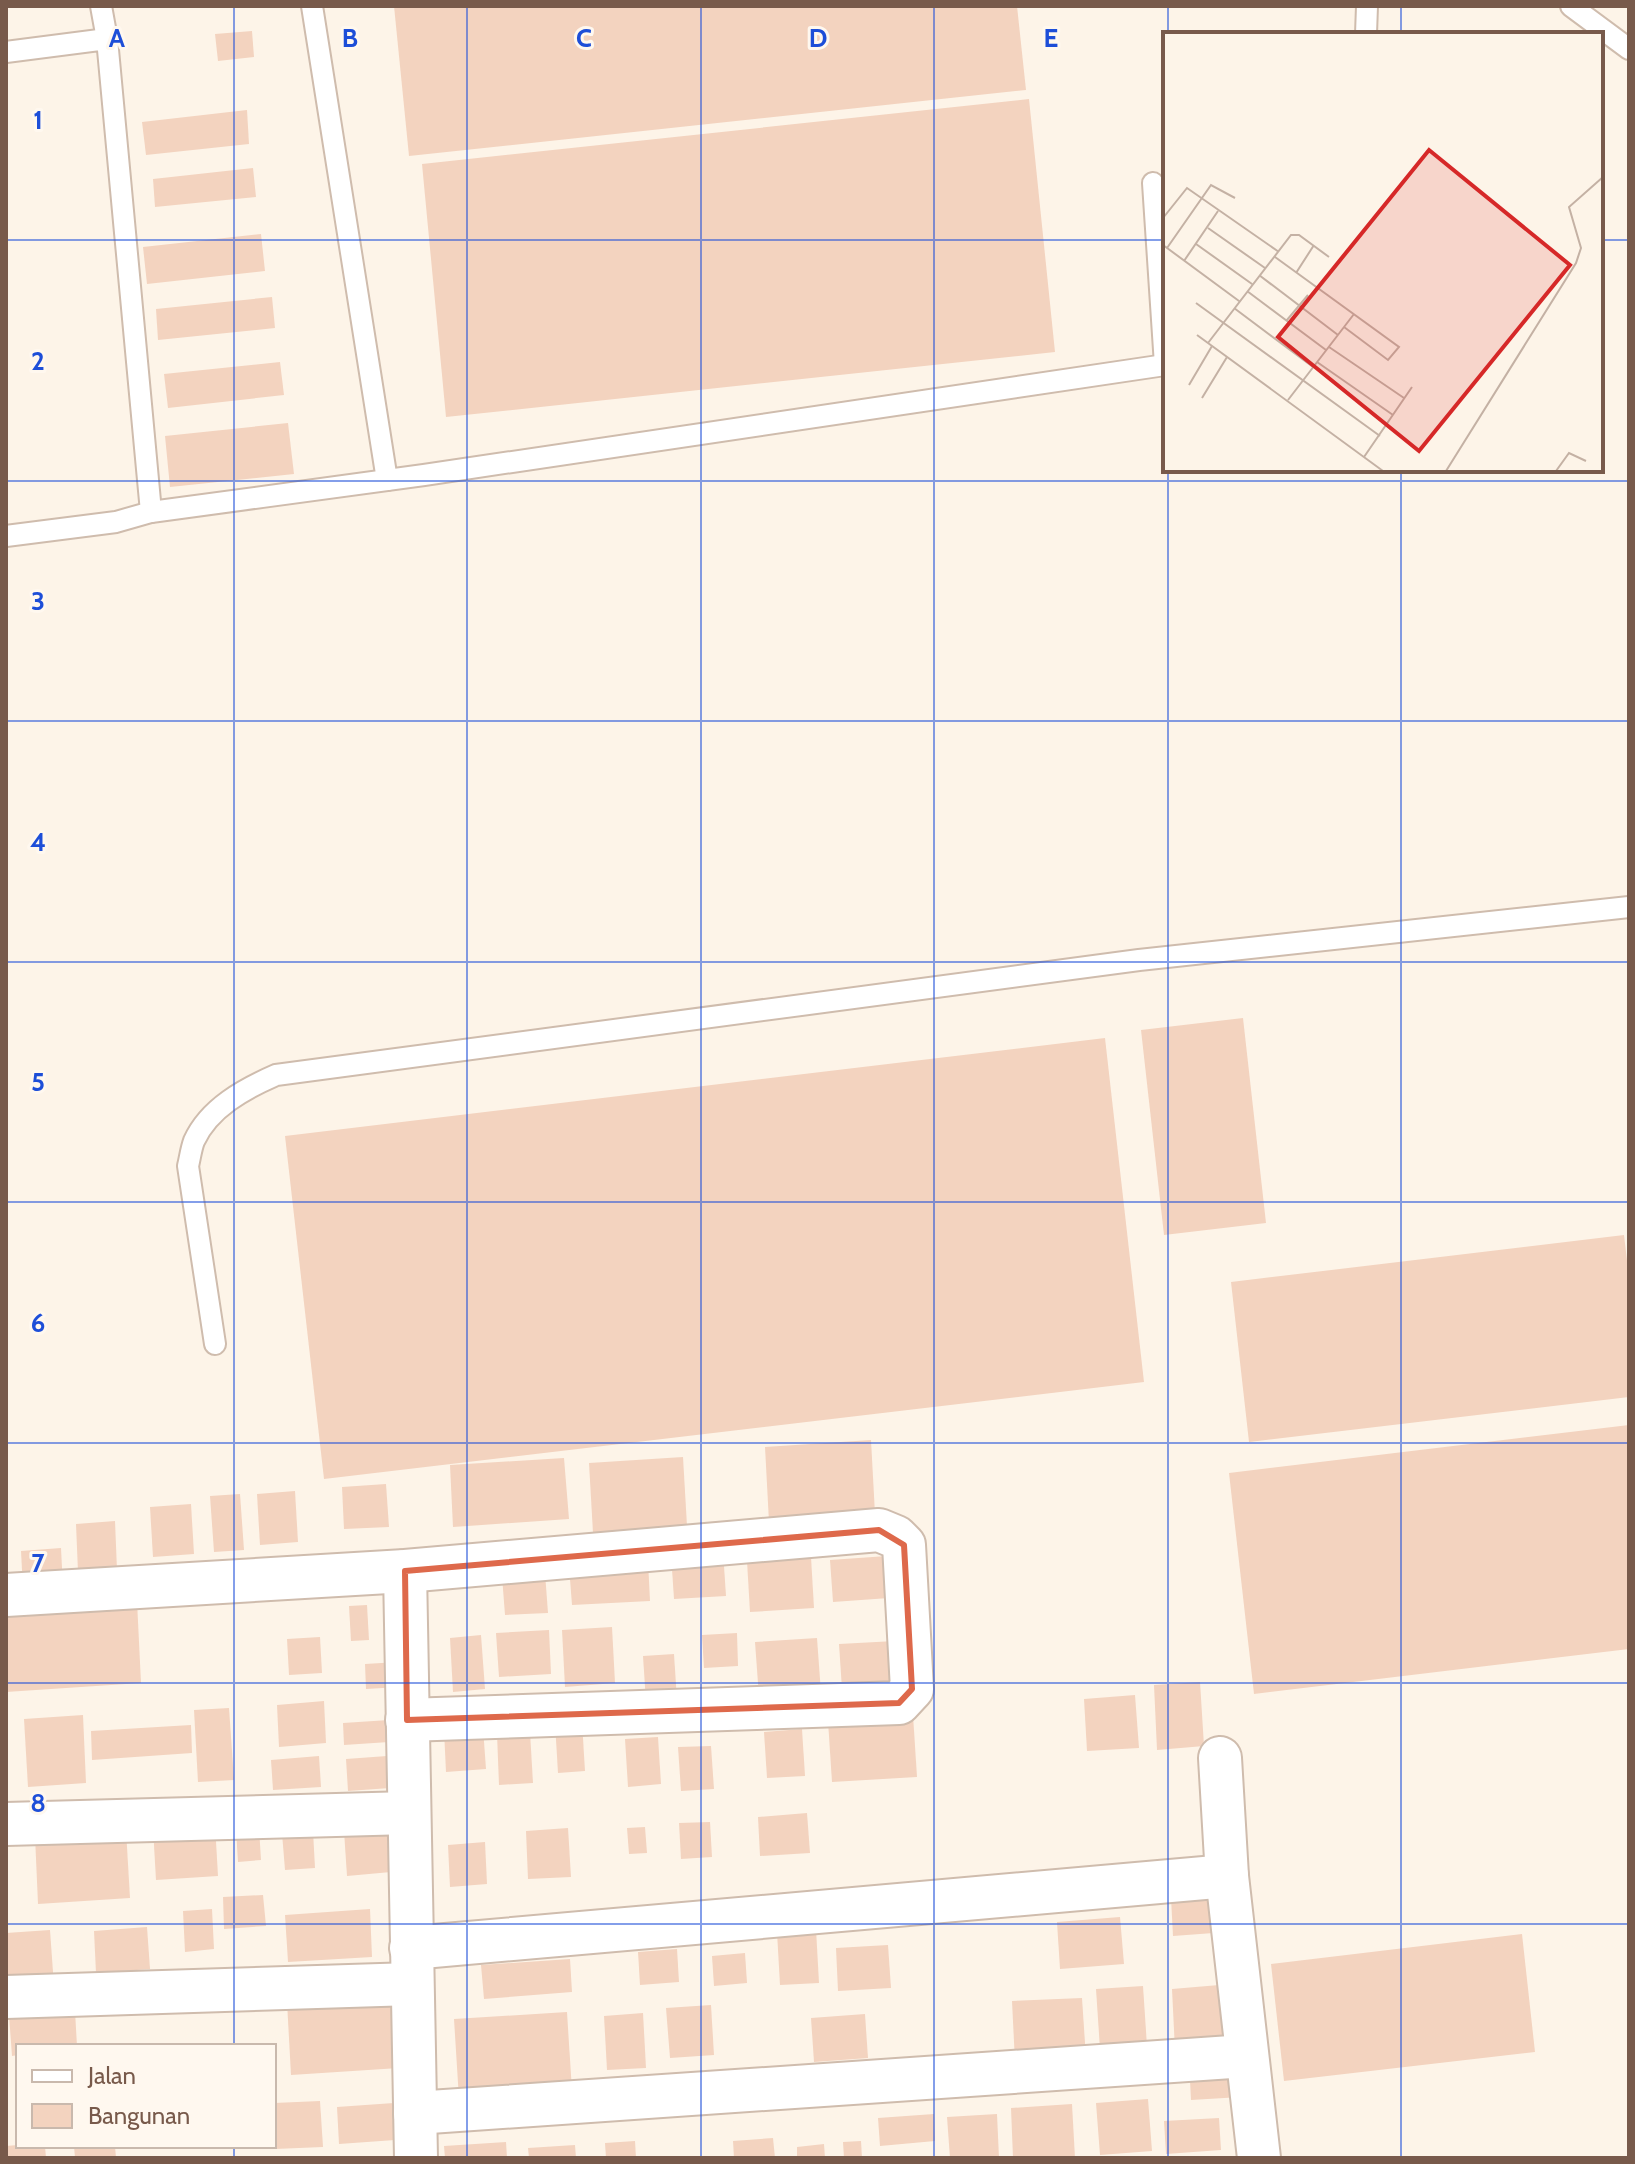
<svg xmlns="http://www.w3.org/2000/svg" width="1635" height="2164" font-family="Cabin,sans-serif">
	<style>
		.building { fill: #f3d3bf }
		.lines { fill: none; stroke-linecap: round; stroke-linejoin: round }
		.service-casing { stroke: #cfbcad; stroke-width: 24 }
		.minor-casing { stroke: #cfbcad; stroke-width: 46 }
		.service { stroke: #fff; stroke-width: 20 }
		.minor { stroke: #fff; stroke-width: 42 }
		.marked { fill: none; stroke: #de694b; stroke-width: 6; stroke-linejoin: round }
		.grid { fill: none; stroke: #1d4ed8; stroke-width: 2; stroke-opacity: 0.55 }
		.inset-road { fill: none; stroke: #c4b1a4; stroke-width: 2 }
		.view { fill: #d62828; fill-opacity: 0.15; stroke: #d62828; stroke-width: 4 }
		.inset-edge { fill: none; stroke: #785a4b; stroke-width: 4 }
		.grid-label { font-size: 26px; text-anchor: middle; font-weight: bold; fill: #1d4ed8; stroke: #fff8ef; stroke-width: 6; stroke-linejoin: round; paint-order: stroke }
	</style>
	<rect width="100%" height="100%" fill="#fdf4e8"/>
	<g class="building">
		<polygon points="394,6 1017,6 1026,90 409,156"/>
		<polygon points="252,31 254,57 218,61 215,34"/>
		<polygon points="1029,99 1055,352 446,417 422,164"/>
		<polygon points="247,110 249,144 146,155 142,122"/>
		<polygon points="253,168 256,197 155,207 153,179"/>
		<polygon points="261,234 265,271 147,284 143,247"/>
		<polygon points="272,297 275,328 158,340 156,309"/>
		<polygon points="280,362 284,395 168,408 164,374"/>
		<polygon points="288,423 294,474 170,487 165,436"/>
		<polygon points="1243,1018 1266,1223 1164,1235 1141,1030"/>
		<polygon points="1105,1038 1144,1382 324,1479 285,1136"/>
		<polygon points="1624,1235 1629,1277 1629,1397 1249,1442 1231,1282"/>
		<polygon points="1629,1425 1629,1649 1254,1694 1229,1473"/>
		<polygon points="871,1440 875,1514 769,1522 765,1447"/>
		<polygon points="683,1457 687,1526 593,1533 589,1463"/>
		<polygon points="564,1458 569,1519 453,1527 450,1465"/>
		<polygon points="386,1484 389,1527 344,1529 342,1487"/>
		<polygon points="295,1491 298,1542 260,1545 257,1494"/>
		<polygon points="240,1494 244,1550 214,1552 210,1496"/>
		<polygon points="191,1504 194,1554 153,1557 150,1507"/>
		<polygon points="115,1521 117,1570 78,1572 76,1524"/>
		<polygon points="61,1548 63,1587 23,1589 21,1551"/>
		<polygon points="887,1556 889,1598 833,1602 830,1560"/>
		<polygon points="811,1557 814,1608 750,1612 747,1561"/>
		<polygon points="648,1561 650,1601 572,1605 569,1566"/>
		<polygon points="724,1566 726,1596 674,1599 672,1569"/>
		<polygon points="545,1573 548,1613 505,1615 502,1576"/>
		<polygon points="137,1601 141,1683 6,1692 6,1609"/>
		<polygon points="367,1605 369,1640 351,1641 349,1606"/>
		<polygon points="612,1627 615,1683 565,1687 562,1630"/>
		<polygon points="549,1630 551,1674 499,1677 496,1633"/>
		<polygon points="737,1633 738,1666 704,1668 702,1635"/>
		<polygon points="481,1635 485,1689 453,1692 450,1638"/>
		<polygon points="320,1637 322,1673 289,1675 287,1639"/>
		<polygon points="817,1638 821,1693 759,1697 755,1642"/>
		<polygon points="895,1641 898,1686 842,1689 839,1644"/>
		<polygon points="674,1654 677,1700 646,1702 643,1656"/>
		<polygon points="398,1662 400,1687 366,1689 365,1664"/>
		<polygon points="1200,1682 1204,1746 1157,1750 1154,1685"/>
		<polygon points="1135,1695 1139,1748 1087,1751 1084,1699"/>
		<polygon points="324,1701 326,1743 279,1747 277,1705"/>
		<polygon points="229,1708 234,1780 198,1782 194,1710"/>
		<polygon points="83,1715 86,1783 28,1787 24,1719"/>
		<polygon points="913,1715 917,1777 832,1782 828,1721"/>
		<polygon points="389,1720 389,1742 344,1745 343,1723"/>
		<polygon points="582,1722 585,1771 558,1773 555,1723"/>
		<polygon points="191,1725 192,1753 92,1760 91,1731"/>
		<polygon points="483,1728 486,1769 446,1772 444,1730"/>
		<polygon points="802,1729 805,1776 767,1778 764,1732"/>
		<polygon points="530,1732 533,1783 499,1785 497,1734"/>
		<polygon points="658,1737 661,1784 628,1787 625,1739"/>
		<polygon points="711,1746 714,1789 681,1791 678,1747"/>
		<polygon points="319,1756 321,1787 273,1790 271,1760"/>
		<polygon points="387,1756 390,1788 348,1791 346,1759"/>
		<polygon points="807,1813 810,1853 760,1856 758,1817"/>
		<polygon points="710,1822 712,1857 681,1859 679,1823"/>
		<polygon points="215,1824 218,1876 156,1880 153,1828"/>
		<polygon points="645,1827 647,1853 629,1854 627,1828"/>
		<polygon points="259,1828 261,1860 238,1862 236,1829"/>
		<polygon points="568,1828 571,1877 528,1879 526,1831"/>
		<polygon points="389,1829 391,1872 347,1876 344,1831"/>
		<polygon points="126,1830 130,1898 38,1904 35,1836"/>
		<polygon points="313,1831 315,1868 285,1870 282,1833"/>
		<polygon points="485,1842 487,1884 450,1887 448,1845"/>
		<polygon points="1226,1894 1227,1932 1173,1936 1171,1898"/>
		<polygon points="263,1895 266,1926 224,1929 223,1897"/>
		<polygon points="212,1909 214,1949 185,1952 183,1911"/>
		<polygon points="370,1909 372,1957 288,1962 285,1915"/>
		<polygon points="1120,1917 1124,1964 1060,1969 1057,1922"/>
		<polygon points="147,1927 150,1969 96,1973 94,1931"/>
		<polygon points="816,1929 819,1983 780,1985 777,1932"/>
		<polygon points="50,1930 54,1986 6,1989 6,1933"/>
		<polygon points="1522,1934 1535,2052 1284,2081 1271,1964"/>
		<polygon points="888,1945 891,1988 838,1991 836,1948"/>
		<polygon points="677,1949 679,1982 640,1985 638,1952"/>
		<polygon points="745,1953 747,1983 714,1986 712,1956"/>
		<polygon points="570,1959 572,1992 484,1999 481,1965"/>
		<polygon points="1231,1984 1235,2046 1175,2050 1172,1989"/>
		<polygon points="1143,1986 1147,2046 1100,2049 1096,1989"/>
		<polygon points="395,1995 399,2068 291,2075 287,2002"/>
		<polygon points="1082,1998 1086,2058 1015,2062 1012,2001"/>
		<polygon points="711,2005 714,2055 670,2058 666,2008"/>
		<polygon points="75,2011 77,2046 18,2046 18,2055 12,2056 9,2015"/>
		<polygon points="567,2012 572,2091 459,2099 454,2019"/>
		<polygon points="643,2013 646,2068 607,2070 604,2016"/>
		<polygon points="865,2014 868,2058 814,2062 811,2018"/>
		<polygon points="1239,2076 1241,2097 1191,2100 1190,2080"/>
		<polygon points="1148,2099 1152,2151 1100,2155 1096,2103"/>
		<polygon points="320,2101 323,2147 275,2149 274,2103"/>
		<polygon points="408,2102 409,2139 339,2144 337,2107"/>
		<polygon points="1072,2104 1075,2158 1013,2158 1011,2108"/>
		<polygon points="934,2114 935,2141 880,2146 878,2118"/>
		<polygon points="997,2114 999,2158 950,2158 947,2117"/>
		<polygon points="1219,2118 1221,2150 1166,2154 1164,2121"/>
		<polygon points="773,2138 775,2158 734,2158 733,2141"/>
		<polygon points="635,2141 636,2158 606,2158 605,2143"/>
		<polygon points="861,2141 862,2158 844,2158 843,2142"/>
		<polygon points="506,2142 507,2158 445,2158 444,2146"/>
		<polygon points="824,2144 825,2158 797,2158 797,2147"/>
		<polygon points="18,2145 45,2146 46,2158 6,2158 6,2146"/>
		<polygon points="575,2145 576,2158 529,2158 528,2148"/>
		<polygon points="74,2146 115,2146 116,2158 75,2158"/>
	</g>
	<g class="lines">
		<g class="service-casing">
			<g id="service">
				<polyline points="101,6 107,39"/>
				<polyline points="312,6 387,480"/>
				<polyline points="1571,6 1629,49"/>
				<polyline points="1366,34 1367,6"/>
				<polyline points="6,52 107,39 151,512 116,522 6,536"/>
				<polyline points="1153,183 1165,365"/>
				<polyline points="151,512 424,475 1165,365"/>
				<path d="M215,1344L188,1166C190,1158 191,1149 194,1141C209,1108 244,1089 276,1075L1139,960L1629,907"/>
			</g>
		</g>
		<g class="minor-casing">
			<g id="minor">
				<polyline points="405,1571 416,2158"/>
				<polyline points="6,1595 405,1571 879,1530 896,1537 904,1545 912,1689 899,1703 407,1720"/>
				<polyline points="1220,1758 1227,1876 1259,2158"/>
				<polyline points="6,1824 409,1813"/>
				<polyline points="411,1948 1227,1876"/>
				<polyline points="6,1997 412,1984"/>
				<polyline points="415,2113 1246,2056"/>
			</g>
		</g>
		<use href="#service" class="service"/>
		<use href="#minor" class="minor"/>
	</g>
	<path class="marked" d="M879,1530L904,1545L912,1689L899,1703L407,1720L405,1571Z"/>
	<path class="grid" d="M234,6V2046M467,6V2158M701,6V2158M934,6V2158M1168,6V34M1401,6V34M6,240H1165M1601,240H1629M1168,470V2158M1401,470V2158M6,481H1629M6,721H1629M6,962H1629M6,1202H1629M6,1443H1629M6,1683H1629M6,1924H1629M234,2146V2158"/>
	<g transform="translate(1163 32)">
		<rect width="440" height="440" fill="#fdf4e8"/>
		<path class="inset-road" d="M0,186L24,156L116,220M45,196L102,236M33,212L89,252M0,213L76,269M4,216L48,153L72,166M112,225L236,315L225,328L181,295M21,229L55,179M133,241L151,213M96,243L175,303M84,259L163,318M33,271L217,404M71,276L150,335M124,288L145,263M34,303L220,439M45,311L128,203H136L166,225M166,315L241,366M154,330L230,383M26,353L49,314M39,366L64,325M125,368L191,282M201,425L249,355M283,439L413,231L418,216L406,175L440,145M393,439L406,421L423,429"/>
		<path class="view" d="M266,118L407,233L256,419L115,305Z"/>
		<rect width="440" height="440" class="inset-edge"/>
	</g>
	<g class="grid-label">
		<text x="117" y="47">A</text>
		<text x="350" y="47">B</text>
		<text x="584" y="47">C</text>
		<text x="818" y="47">D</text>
		<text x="1051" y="47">E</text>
		<text x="38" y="129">1</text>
		<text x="38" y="370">2</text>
		<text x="38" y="610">3</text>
		<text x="38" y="851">4</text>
		<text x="38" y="1091">5</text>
		<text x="38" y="1332">6</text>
		<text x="38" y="1572">7</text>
		<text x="38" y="1812">8</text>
	</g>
	<rect width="1635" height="2164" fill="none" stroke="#785a4b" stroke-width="16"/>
	<rect x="16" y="2044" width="260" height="104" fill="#fff8ef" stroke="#c9b9ad" stroke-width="2"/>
	<rect x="32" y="2070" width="40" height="12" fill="#ffffff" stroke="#c9b9ad" stroke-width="2"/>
	<text x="88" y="2084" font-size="24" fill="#785a4b">Jalan</text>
	<rect x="32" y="2104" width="40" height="24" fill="#f3d3bf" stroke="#c9b9ad" stroke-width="2"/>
	<text x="88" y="2124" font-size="24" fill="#785a4b">Bangunan</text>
</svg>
